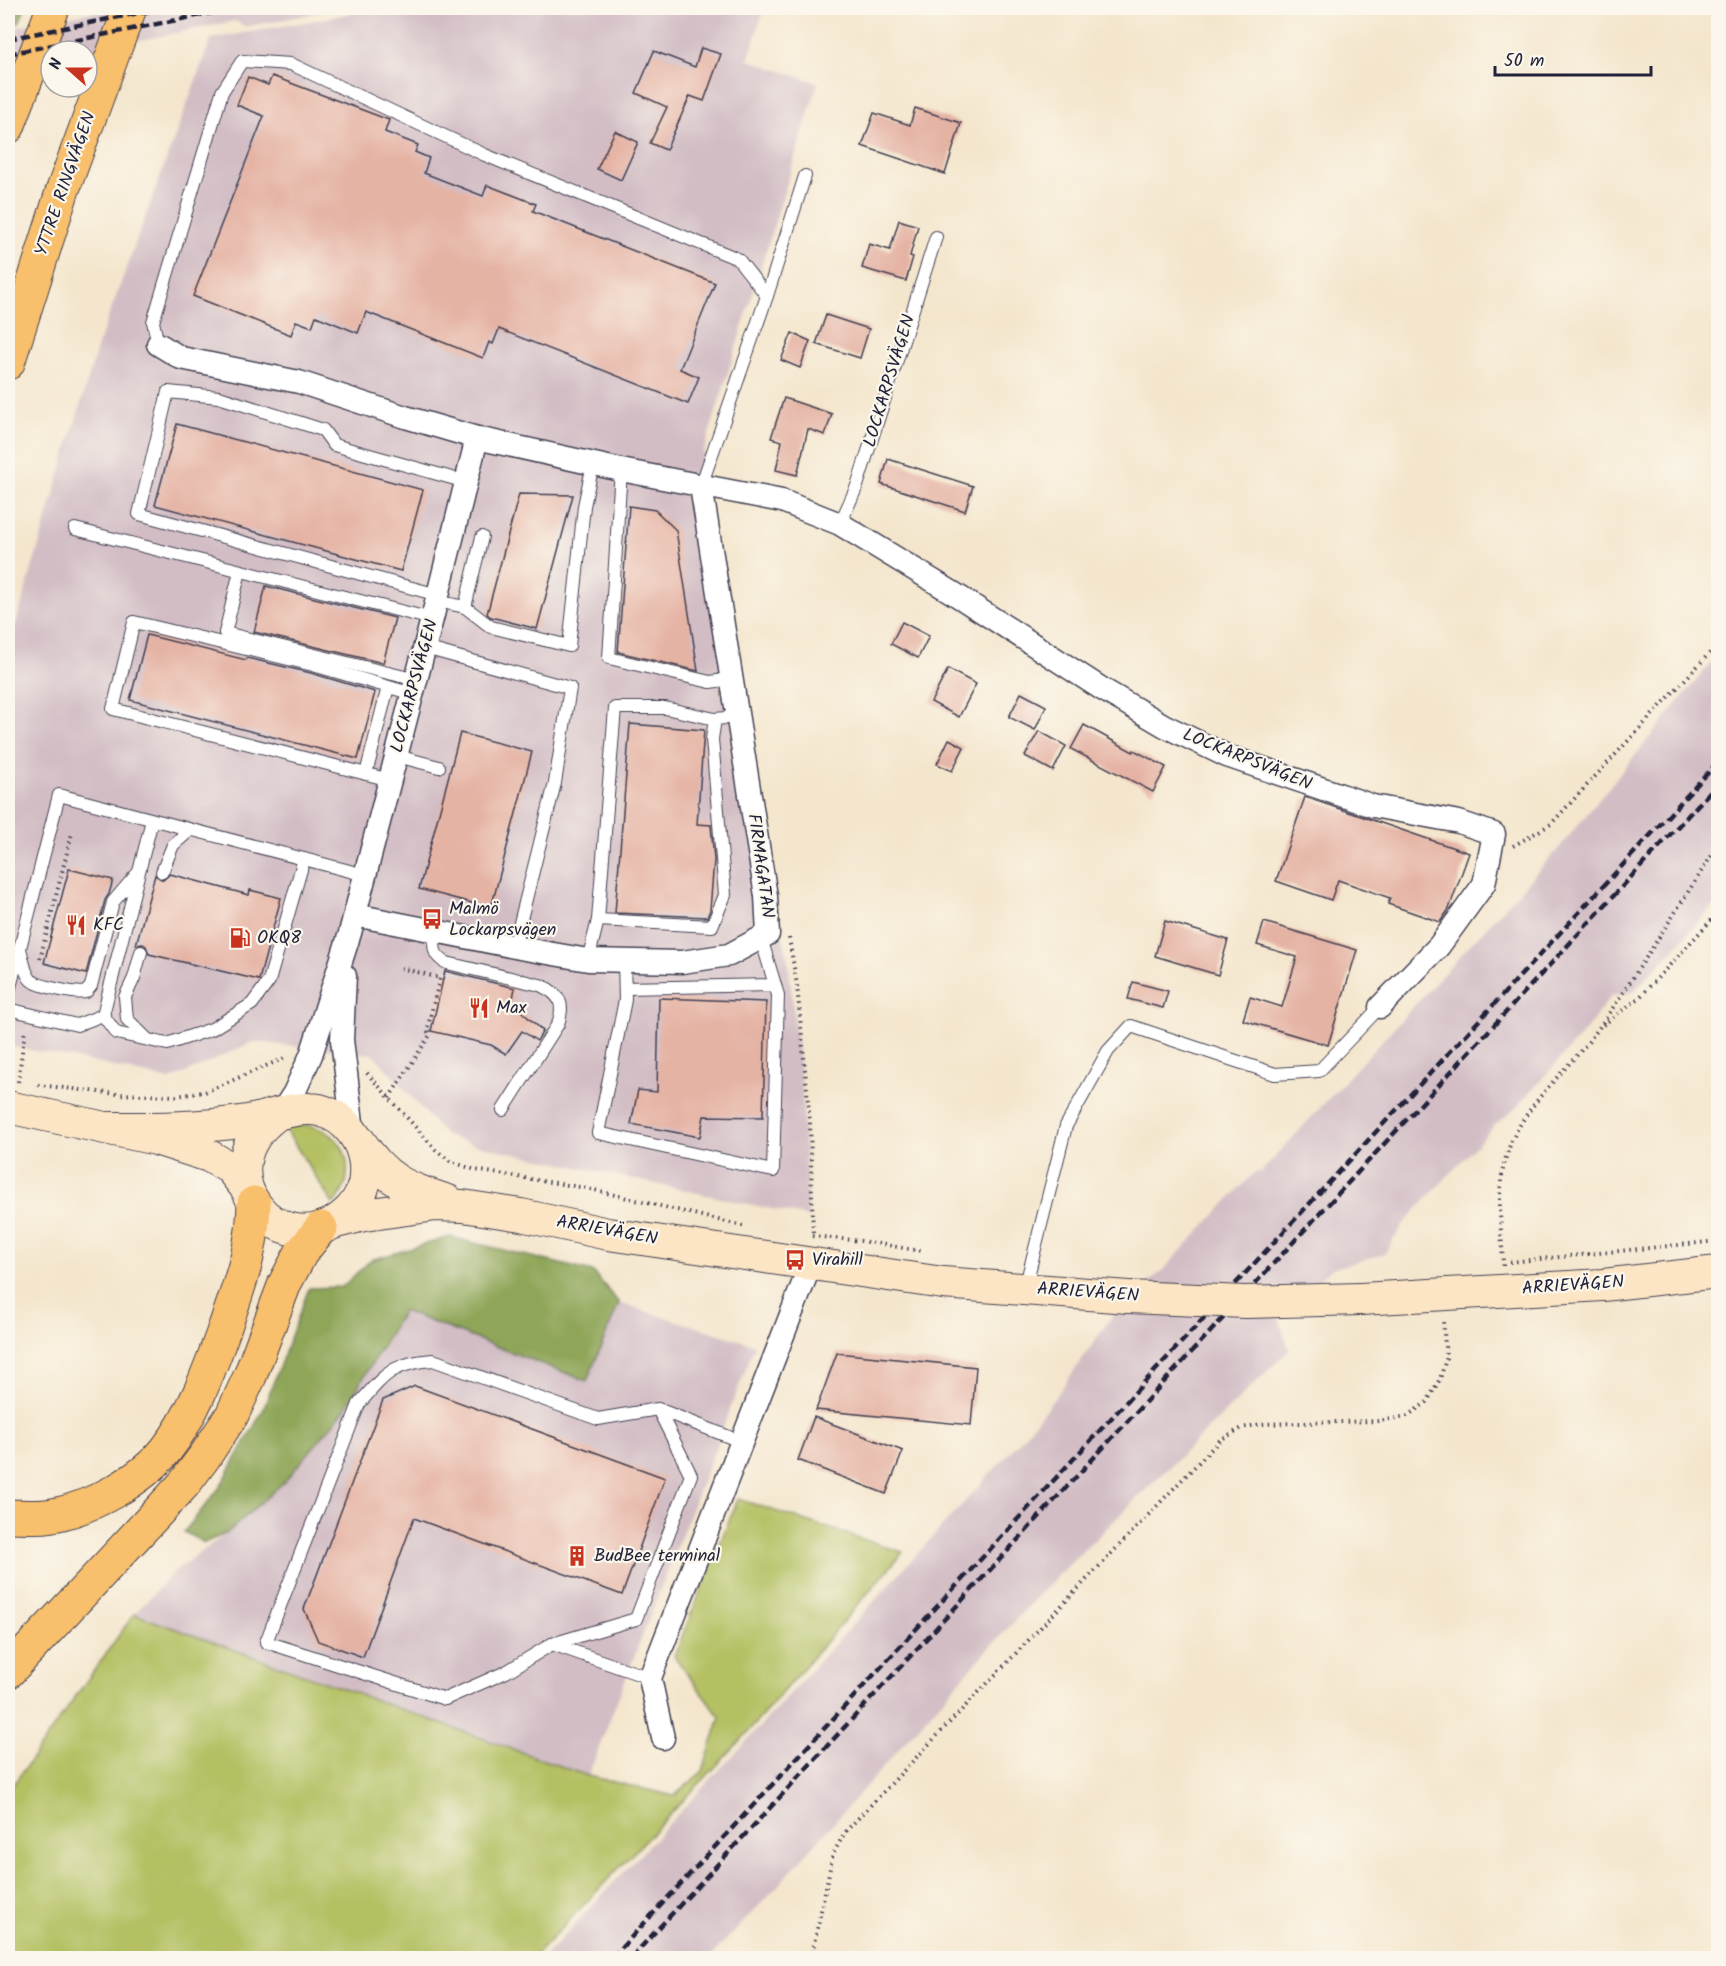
<svg xmlns="http://www.w3.org/2000/svg" width="1726" height="1966" font-family="Kalam,sans-serif">
	<style>
		.industrial { fill: #d2bdc5 }
		.green { fill: #b4c062; stroke: #6b714e; stroke-width: 1.5 }
		.forest { fill: #8fa658; stroke: #58644a; stroke-width: 1.5 }
		.building { fill: #e5b3a4 }
		.lines { fill: none; stroke-linecap: round; stroke-linejoin: round }
		.service-casing { stroke: #423f51; stroke-width: 14 }
		.minor-casing { stroke: #423f51; stroke-width: 25 }
		.secondary-casing { stroke: #423f51; stroke-width: 34 }
		.motorway-casing { stroke: #423f51; stroke-width: 35 }
		.path { stroke: #423f51; stroke-width: 4; stroke-dasharray: 1.5 4.5; stroke-linecap: butt }
		.service { stroke: #fff; stroke-width: 12 }
		.minor { stroke: #fff; stroke-width: 22 }
		.secondary { stroke: #fce5c4; stroke-width: 32 }
		.motorway { stroke: #f8bf6c; stroke-width: 33 }
		.rail { stroke: #22223b; stroke-width: 4.5; stroke-dasharray: 9 4.5; stroke-linecap: butt }
		.secondary-bridge-casing { stroke: #423f51; stroke-width: 34; stroke-linecap: butt }
		.secondary-bridge { stroke: #fce5c4; stroke-width: 32 }
		.labels { text-anchor: middle; dominant-baseline: central; stroke-width: 4.5; stroke-linejoin: round; paint-order: stroke }
		.street-label { font-size: 18px; fill: #22223b; stroke: #fbf7ec }
		.poi-label { font-size: 18px; fill: #22223b; stroke: #fbf7ec; text-anchor: start }
	</style>
	<rect width="100%" height="100%" fill="#fbf7ec"/>
	<filter id="ink" filterUnits="userSpaceOnUse"><feTurbulence type="fractalNoise" baseFrequency=".0167" numOctaves="2"/><feDisplacementMap in="SourceGraphic" scale="12" xChannelSelector="R" yChannelSelector="G"/><feConvolveMatrix kernelMatrix="1 2 1 2 8 2 1 2 1" color-interpolation-filters="sRGB"/></filter>
	<filter id="wash" filterUnits="userSpaceOnUse"><feTurbulence type="fractalNoise" baseFrequency=".008" numOctaves="4" result="noise"/><feDisplacementMap in="SourceGraphic" scale="24" xChannelSelector="R" yChannelSelector="G"/><feGaussianBlur stdDeviation="1.35" result="paint"/><feColorMatrix in="noise" values="0 0 0 0 0 0 0 0 0 0 0 0 0 0 0 0 0 1.4 0 .05"/><feComposite in="paint" operator="in"/></filter>
	<g filter="url(#wash)">
		<rect width="100%" height="100%" fill="#f4e6cd"/>
		<g class="industrial">
			<polygon points="112,8 341,8 246,27 235,21 87,51 51,51 51,59 8,68 8,29"/>
			<polygon points="381,8 764,8 748,60 818,83 703,454 705,526 729,701 788,961 802,1089 808,1217 472,1144 445,1135 373,1054 253,1042 170,1080 78,1059 8,1046 8,650 99,342 211,39"/>
			<polygon points="1718,654 1718,901 1633,992 1611,996 1585,1031 1515,1109 1496,1124 1406,1221 1384,1254 1330,1269 1279,1319 1289,1350 1040,1593 945,1697 776,1888 709,1958 543,1958 755,1732 1020,1441 1059,1392 1113,1315 1165,1268 1254,1173 1262,1171 1560,847"/>
			<polygon points="619,1303 755,1345 588,1776 134,1614 175,1571 227,1533 285,1481 343,1412 403,1311 587,1381"/>
		</g>
		<g class="green">
			<path d="M300,1125C310,1126 320,1127 328,1133C353,1149 353,1184 333,1204L285,1129Z"/>
			<polygon points="738,1499 903,1552 742,1739 533,1958 8,1958 8,1792 134,1614 588,1776 674,1796 703,1771 720,1717 674,1656"/>
		</g>
		<g class="forest">
			<polygon points="8,8 25,8 19,23 8,25"/>
			<polygon points="450,1237 593,1272 619,1303 587,1381 403,1311 343,1412 285,1481 227,1533 204,1543 184,1532 220,1487 263,1410 309,1288 342,1287 371,1260"/>
		</g>
		<g id="blocks">
			<g class="building">
				<polygon points="701,48 721,54 704,101 690,96 666,150 650,143 667,107 636,93 654,51 695,67"/>
				<polygon points="272,76 389,120 385,132 418,145 415,152 429,158 424,173 483,196 487,185 536,204 533,211 715,283 680,369 699,377 688,404 499,329 493,344 489,342 483,358 366,312 358,333 316,316 312,327 296,321 291,335 193,296 264,116 237,105 248,77 268,85"/>
				<polygon points="915,108 961,123 945,174 862,146 874,113 910,125"/>
				<polygon points="615,131 638,142 621,180 597,169"/>
				<polygon points="899,220 918,226 910,256 913,257 906,281 862,268 869,244 890,250"/>
				<polygon points="826,315 869,329 860,358 816,344"/>
				<polygon points="792,333 810,341 800,368 781,360"/>
				<polygon points="784,398 832,414 825,435 808,429 797,475 776,470 782,441 771,438"/>
				<polygon points="177,424 423,490 401,571 155,505"/>
				<polygon points="888,459 973,486 965,511 881,484"/>
				<polygon points="519,494 573,495 537,629 491,617 487,614"/>
				<polygon points="629,506 655,510 676,530 698,671 618,652"/>
				<polygon points="266,586 395,618 383,663 254,632"/>
				<polygon points="902,622 929,636 918,658 891,644"/>
				<polygon points="147,635 246,660 247,658 311,673 375,692 358,759 130,700"/>
				<polygon points="948,669 976,684 959,717 931,702"/>
				<polygon points="1021,693 1046,706 1035,730 1009,717"/>
				<polygon points="630,724 704,730 697,824 711,825 714,860 710,910 707,917 615,913"/>
				<polygon points="1084,725 1133,752 1134,750 1166,767 1153,792 1071,749"/>
				<polygon points="1039,731 1066,746 1053,771 1025,756"/>
				<polygon points="460,733 532,752 491,908 419,889"/>
				<polygon points="949,739 964,747 952,771 937,764"/>
				<polygon points="1305,797 1469,853 1449,909 1440,922 1388,904 1390,898 1338,880 1331,900 1276,881"/>
				<polygon points="69,869 113,880 109,894 105,900 86,974 44,963"/>
				<polygon points="170,874 249,895 250,890 281,898 259,980 149,954 146,946 143,944 136,945 155,875 163,880"/>
				<polygon points="1165,921 1228,940 1218,975 1155,956"/>
				<polygon points="1264,922 1357,950 1328,1045 1243,1020 1250,997 1282,1007 1297,957 1257,945"/>
				<polygon points="445,971 515,988 512,1003 543,1031 537,1041 522,1031 506,1054 491,1045 431,1031"/>
				<polygon points="1133,982 1168,991 1163,1008 1128,999"/>
				<polygon points="659,998 766,1002 763,1117 704,1116 700,1137 631,1124 638,1090 657,1092"/>
				<polygon points="837,1353 976,1367 971,1425 816,1410"/>
				<polygon points="415,1386 665,1478 622,1595 414,1518 363,1657 318,1641 304,1609 383,1400"/>
				<polygon points="814,1417 903,1451 886,1494 798,1460"/>
			</g>
		</g>
	</g>
	<g filter="url(#ink)">
		<use href="#blocks" fill-opacity="0" stroke="#423f51" stroke-width="1.5"/>
		<g class="lines">
			<g class="service-casing">
				<g id="service">
					<polyline points="767,296 805,176"/>
					<polyline points="158,344 153,322 222,92 242,61 291,64 485,155 738,259 767,296 701,486"/>
					<polyline points="621,470 609,658 710,682 732,679"/>
					<polyline points="840,524 857,486 936,237"/>
					<polyline points="75,529 432,619"/>
					<polyline points="240,571 225,633 417,680"/>
					<polyline points="438,595 139,514 168,392 219,397 323,430 334,445 466,482"/>
					<polyline points="437,601 465,607 482,537"/>
					<polyline points="465,607 491,627 569,646 584,506 593,464"/>
					<polyline points="425,648 570,688 555,783 514,947"/>
					<polyline points="715,719 712,739 725,895 712,926 598,920 615,708 665,708 715,719 737,717"/>
					<polyline points="397,756 439,767"/>
					<polyline points="366,774 388,687"/>
					<polyline points="390,780 113,709 134,622 313,665 413,694"/>
					<polyline points="162,872 173,845 190,830"/>
					<path d="M436,931C433,946 432,956 447,963L540,985C560,994 565,1003 558,1024L503,1110"/>
					<path d="M20,949C23,958 24,973 31,980C38,986 78,995 86,992L91,986L113,902L137,874"/>
					<polyline points="141,952 134,978 125,997 127,1019 147,1039"/>
					<polyline points="588,960 598,920"/>
					<polyline points="624,961 625,1000 598,1133 773,1171 778,995 761,938"/>
					<polyline points="625,988 775,985"/>
					<polyline points="8,995 59,795 365,875"/>
					<polyline points="8,1009 77,1025 103,1015 152,820"/>
					<polyline points="103,1015 116,1033 167,1044 212,1029 252,1004 269,981 304,859"/>
					<polyline points="1025,1288 1066,1126 1108,1051 1131,1026 1275,1074 1319,1071 1380,1007"/>
					<polyline points="552,1644 636,1619 691,1475 658,1409"/>
					<path d="M650,1678L552,1644L506,1672L445,1699L266,1642L359,1404C384,1375 392,1363 433,1360L598,1419L658,1409L742,1442"/>
				</g>
			</g>
			<g class="minor-casing">
				<g id="minor">
					<polyline points="158,344 181,358 299,382 402,416 477,438 621,470 782,501 840,524 958,596 1102,689 1165,726 1227,756 1373,806 1459,822 1494,834 1484,884 1439,946 1380,1007"/>
					<polyline points="355,915 525,949 588,960 682,962 729,955 768,934 766,896 701,486"/>
					<polyline points="345,976 342,1040 353,1131"/>
					<polyline points="281,1113 294,1093 311,1055 350,933 432,619 477,438"/>
					<polyline points="663,1738 650,1678 811,1263"/>
				</g>
			</g>
			<g class="secondary-casing">
				<g id="secondary">
					<polyline points="8,1107 156,1139 209,1156 230,1168 247,1189"/>
					<path d="M111,1128C156,1128 202,1128 247,1121C268,1118 288,1108 310,1109C323,1109 337,1116 346,1125C362,1141 368,1162 364,1184C361,1197 352,1209 342,1217C278,1266 200,1172 275,1116"/>
					<path d="M360,1142C386,1181 405,1187 448,1201"/>
					<polyline points="336,1222 364,1215 436,1205 463,1206 521,1215 608,1234 943,1283 1128,1297"/>
					<polyline points="1361,1299 1603,1285 1718,1272"/>
				</g>
			</g>
			<g class="motorway-casing">
				<g id="motorway">
					<polyline points="8,127 53,8"/>
					<polyline points="8,363 62,192 130,8"/>
					<path d="M8,1516C23,1516 38,1518 53,1515C91,1508 142,1480 166,1450C194,1415 210,1368 225,1327C240,1283 253,1250 254,1203"/>
					<polyline points="8,1672 143,1528 184,1484 205,1456 232,1415 250,1376 285,1283 301,1253 321,1228"/>
				</g>
			</g>
			<g class="path">
				<polyline points="1513,846 1551,824 1718,644"/>
				<polyline points="789,938 797,985 810,1122 813,1236"/>
				<polyline points="40,959 72,833"/>
				<polyline points="1603,1025 1639,998 1718,913"/>
				<polyline points="367,1073 436,1150 450,1161 475,1170 586,1188 743,1226"/>
				<polyline points="18,1082 25,1030"/>
				<polyline points="38,1085 117,1094 176,1096 205,1092 287,1057"/>
				<polyline points="389,1098 430,1035 427,1030 440,978 401,968"/>
				<polyline points="812,1236 862,1241 921,1251"/>
				<polyline points="1510,1262 1718,1241"/>
				<path d="M1503,1266C1502,1230 1495,1193 1506,1157C1521,1104 1571,1069 1601,1025C1642,966 1679,905 1718,846"/>
				<polyline points="811,1958 833,1854 845,1832 1220,1440 1242,1428 1261,1424 1378,1421 1407,1416 1427,1402 1440,1379 1446,1359 1443,1319"/>
			</g>
			<use href="#service" class="service"/>
			<use href="#minor" class="minor"/>
			<use href="#secondary" class="secondary"/>
			<use href="#motorway" class="motorway"/>
			<g class="rail">
				<polyline points="8,39 164,8"/>
				<polyline points="8,54 236,8"/>
				<polyline points="612,1958 1718,762"/>
				<polyline points="631,1958 1718,783"/>
			</g>
			<g class="secondary-bridge-casing">
				<polyline id="secondary-bridge" points="1128,1297 1245,1302 1361,1299"/>
			</g>
			<use href="#secondary-bridge" class="secondary-bridge"/>
		</g>
	</g>
	<defs>
		<g id="bus-bare" transform="scale(1.62)"><path d="M-5-6H5V4H4V6H2V4H-2V6H-4V4H-5ZM-3.5-4V0h7V-4ZM-3.5 1.2v1.5H-2V1.2ZM2 1.2v1.5H3.5V1.2Z" fill="#c8321e" stroke="#fbf7ec" stroke-width="2.5" paint-order="stroke"/></g>
		<g id="restaurant-bare" transform="scale(1.62)"><path d="M-5-6h1v4h1v-4h1v4h1v-4h1v5L-1.5 .5V6h-2V.5L-5-1ZM5-6V6H3V1.5H1.5Q1.5-4 5-6Z" fill="#c8321e" stroke="#fbf7ec" stroke-width="2.5" paint-order="stroke"/></g>
		<g id="fuel-bare" transform="scale(1.62)"><path d="M-5.5-6h7V0h2V4h1.3V-2.5L3-4.5l.8-.8L6-3V5H2.5V1h-1V6h-7ZM-4.2-4.7v3.2H.2V-4.7Z" fill="#c8321e" stroke="#fbf7ec" stroke-width="2.5" paint-order="stroke"/></g>
		<g id="building-bare" transform="scale(1.62)"><path d="M-4-6H4V6H1V3H-1V6H-4ZM-2.5-4.3h1.7v1.8h-1.7ZM.8-4.3h1.7v1.8H.8ZM-2.5-1h1.7V.8h-1.7ZM.8-1h1.7V.8H.8Z" fill="#c8321e" stroke="#fbf7ec" stroke-width="2.5" paint-order="stroke"/></g>
	</defs>
	<g fill-rule="evenodd">
		<use href="#bus-bare" x="432" y="919"/>
		<use href="#restaurant-bare" x="76" y="925"/>
		<use href="#fuel-bare" x="240" y="938"/>
		<use href="#restaurant-bare" x="479" y="1008"/>
		<use href="#bus-bare" x="795" y="1260"/>
		<use href="#building-bare" x="577" y="1556"/>
	</g>
	<g class="labels">
		<g class="street-label">
			<text transform="translate(66 184) rotate(-71)">YTTRE RINGVÄGEN</text>
			<text transform="translate(890 381) rotate(-73)">LOCKARPSVÄGEN</text>
			<text transform="translate(415 686) rotate(-75)">LOCKARPSVÄGEN</text>
			<text transform="translate(1247 760) rotate(22)">LOCKARPSVÄGEN</text>
			<text transform="translate(760 866) rotate(82)">FIRMAGATAN</text>
			<text transform="translate(607 1231) rotate(10)">ARRIEVÄGEN</text>
			<text transform="translate(1573 1286) rotate(-4)">ARRIEVÄGEN</text>
			<text transform="translate(1088 1293) rotate(4)">ARRIEVÄGEN</text>
		</g>
		<g class="poi-label">
			<text x="449" y="909">Malmö<tspan x="449" dy="21">Lockarpsvägen</tspan></text>
			<text x="93" y="925">KFC</text>
			<text x="257" y="938">OKQ8</text>
			<text x="496" y="1008">Max</text>
			<text x="812" y="1260">Virahill</text>
			<text x="594" y="1556">BudBee terminal</text>
		</g>
	</g>
	<rect width="1726" height="1966" fill="none" stroke="#fbf7ec" stroke-width="30"/>
	<g transform="translate(69 69) rotate(291)"><circle r="28" fill="#fbf7ec" stroke="#a4a2a5" stroke-width="1.5"/>
	<path d="M0-4.5L10 22L0 15L-10 22Z" fill="#c8321e"/>
	<text y="-9" font-size="16" font-weight="bold" text-anchor="middle" fill="#22223b">N</text>
	</g>
	<path d="M1495 66v9h156v-9" fill="none" stroke="#22223b" stroke-width="3"/>
	<text x="1504" y="66" font-size="18" fill="#22223b" stroke="#fbf7ec" stroke-width="4.5" paint-order="stroke">50 m</text>
</svg>
